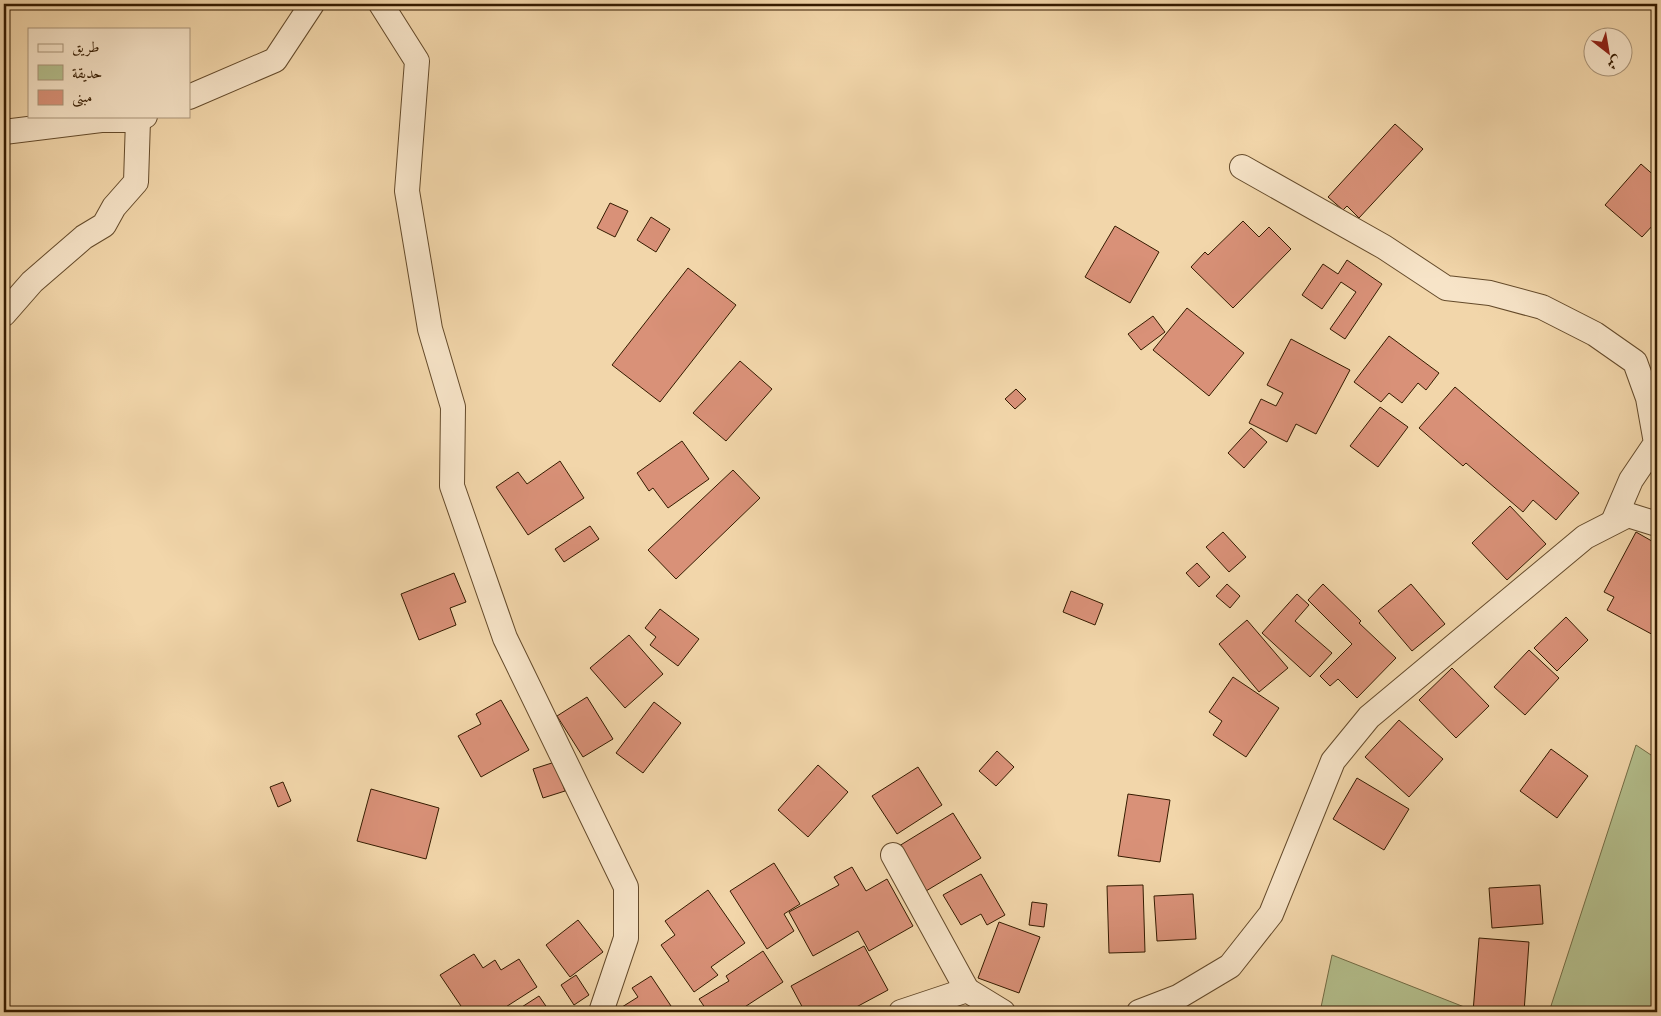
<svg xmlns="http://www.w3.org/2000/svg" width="1661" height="1016" font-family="'IM FELL English',Amiri,serif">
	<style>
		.green { fill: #b4bf8d; stroke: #746d46 }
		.building { fill: #d99178; stroke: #351b00 }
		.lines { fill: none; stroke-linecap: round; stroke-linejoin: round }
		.street-casing { stroke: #644a2a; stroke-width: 26 }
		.street { stroke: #f7e4c8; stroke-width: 24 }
	</style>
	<rect width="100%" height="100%" fill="#f2d6aa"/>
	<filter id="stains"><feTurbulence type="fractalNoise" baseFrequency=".004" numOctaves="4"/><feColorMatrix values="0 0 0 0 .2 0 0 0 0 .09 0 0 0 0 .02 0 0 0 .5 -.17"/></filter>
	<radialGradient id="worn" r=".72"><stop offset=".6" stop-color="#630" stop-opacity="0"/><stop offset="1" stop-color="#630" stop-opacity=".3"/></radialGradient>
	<g class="green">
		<polygon points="1636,745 1657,759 1657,1012 1549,1012"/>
		<polygon points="1332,955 1477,1012 1320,1012"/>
	</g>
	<g class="building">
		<polygon points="1395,124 1423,149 1359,218 1347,206 1343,210 1328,197"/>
		<polygon points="1641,164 1657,178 1657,225 1656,226 1654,224 1642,237 1605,205"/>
		<polygon points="610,203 628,211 615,237 597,228"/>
		<polygon points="651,217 670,229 656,252 637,240"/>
		<polygon points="1243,221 1259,237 1269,227 1291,249 1233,308 1191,267 1205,252 1208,255"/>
		<polygon points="1115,226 1159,252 1130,303 1085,277"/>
		<polygon points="1347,260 1382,284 1345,339 1330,329 1356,292 1341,282 1322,309 1302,295 1323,264 1338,274"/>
		<polygon points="688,268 736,305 660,402 612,365"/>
		<polygon points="1187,308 1244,353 1209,396 1153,350"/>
		<polygon points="1153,316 1165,332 1141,350 1128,334"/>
		<polygon points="1389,336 1439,373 1426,390 1418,383 1402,403 1389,393 1381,402 1354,382"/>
		<polygon points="1291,339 1350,370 1316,434 1296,424 1287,442 1249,423 1261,399 1276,406 1283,393 1267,385"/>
		<polygon points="740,361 772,389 726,441 693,413"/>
		<polygon points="1455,387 1579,493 1556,520 1533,500 1523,512 1466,463 1463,466 1419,428"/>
		<polygon points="1016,389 1026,399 1015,409 1005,399"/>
		<polygon points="1380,407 1408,427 1378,467 1350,446"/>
		<polygon points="1251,428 1267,442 1244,468 1228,453"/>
		<polygon points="682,441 709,479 668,508 653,488 649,491 637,473"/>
		<polygon points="560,461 584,498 528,535 496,487 518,472 527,484"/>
		<polygon points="733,470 760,498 676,579 648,550"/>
		<polygon points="1510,506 1546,544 1507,580 1472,543"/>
		<polygon points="590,526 599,539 564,562 555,549"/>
		<polygon points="1223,532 1246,557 1229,572 1206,547"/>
		<polygon points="1636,532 1657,544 1657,637 1607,610 1614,597 1604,592"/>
		<polygon points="1197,563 1210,577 1199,587 1186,573"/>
		<polygon points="454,573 466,602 450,608 456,625 419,640 401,594"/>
		<polygon points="1227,584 1240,596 1230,608 1216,596"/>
		<polygon points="1323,584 1361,621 1359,623 1396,658 1357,698 1338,679 1330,686 1320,676 1352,644 1308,600"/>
		<polygon points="1411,584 1445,624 1412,651 1378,611"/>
		<polygon points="1071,591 1103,604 1095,625 1063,612"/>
		<polygon points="1297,594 1309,605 1295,621 1332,653 1310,677 1262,633"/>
		<polygon points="660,609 699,639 678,666 650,645 656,637 645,628"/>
		<polygon points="1566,617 1588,640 1557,671 1534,648"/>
		<polygon points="1247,620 1288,668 1259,692 1219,644"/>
		<polygon points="629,635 663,674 625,708 590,668"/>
		<polygon points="1529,650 1559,678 1525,715 1494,687"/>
		<polygon points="1452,668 1489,706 1456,738 1419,700"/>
		<polygon points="1233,677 1279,708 1246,757 1213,735 1222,721 1209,712"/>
		<polygon points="587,697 613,739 583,757 557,716"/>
		<polygon points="501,700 529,750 481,777 458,736 481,724 476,714"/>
		<polygon points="654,702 681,723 643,773 616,753"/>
		<polygon points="1399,720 1443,759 1409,797 1365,757"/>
		<polygon points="1551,749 1588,776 1557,818 1520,791"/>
		<polygon points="997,751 1014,767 996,786 979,771"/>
		<polygon points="555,762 565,791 543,798 533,769"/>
		<polygon points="818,765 848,792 808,837 778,810"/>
		<polygon points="918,767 942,805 897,834 872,796"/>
		<polygon points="1357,778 1409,809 1384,850 1333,819"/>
		<polygon points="283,782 291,801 278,807 270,787"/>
		<polygon points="371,789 439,808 426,859 357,841"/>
		<polygon points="1128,794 1170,800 1160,862 1118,856"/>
		<polygon points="953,813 981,858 926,891 899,846"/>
		<polygon points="774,863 800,904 784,914 794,931 767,949 730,891"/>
		<polygon points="852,867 866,891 887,879 913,926 869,951 858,931 813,956 789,912 839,885 834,877"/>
		<polygon points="981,874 1005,915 987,925 981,914 961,925 943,895"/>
		<polygon points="1143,885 1145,952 1109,953 1107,886"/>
		<polygon points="1540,885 1543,924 1492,928 1489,888"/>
		<polygon points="708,890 745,943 711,967 718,975 694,992 661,945 675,935 665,921"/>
		<polygon points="1193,894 1196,939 1157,941 1154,896"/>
		<polygon points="1032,902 1047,904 1044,927 1029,925"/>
		<polygon points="578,920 603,952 570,977 546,945"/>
		<polygon points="999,922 1040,937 1019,993 978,978"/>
		<polygon points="1479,938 1529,942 1524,1012 1473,1012"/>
		<polygon points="864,946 888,990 847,1012 805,1012 791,986"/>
		<polygon points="763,951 783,982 737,1012 708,1012 699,999 729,981 726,976"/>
		<polygon points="474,954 483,968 495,960 501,970 519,959 537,987 498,1012 465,1012 440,975"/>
		<polygon points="576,975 589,995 574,1005 561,985"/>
		<polygon points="651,976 675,1012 614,1012 638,997 632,988"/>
		<polygon points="539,996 550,1012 514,1012"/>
	</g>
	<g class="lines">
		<g class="street-casing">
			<g id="street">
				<polyline points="381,4 417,61 407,191 430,329 453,407 452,486 505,638 626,887 626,938 601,1012"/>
				<polyline points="189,97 275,60 312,4"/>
				<polyline points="4,132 101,120 138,120 145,116"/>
				<polyline points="1242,167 1384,247 1446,288 1490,293 1542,307 1595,334 1635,362 1648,398 1656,443 1631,480 1613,522"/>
				<polyline points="4,314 32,282 84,237 104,225 114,207 136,182 138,120"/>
				<polyline points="893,855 967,990"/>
				<polyline points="901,1012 967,990 1003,1012"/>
				<polyline points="1139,1012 1178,997 1230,966 1271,914 1333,761 1369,717 1585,537 1628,515 1657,524"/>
			</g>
		</g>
		<use href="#street" class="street"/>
	</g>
	<rect width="1661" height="1016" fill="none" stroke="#f2d6aa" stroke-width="20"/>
	<rect x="5" y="5" width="1651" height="1006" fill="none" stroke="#351b00" stroke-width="2.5"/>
	<rect x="10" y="10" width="1641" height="996" fill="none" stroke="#351b00"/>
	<rect x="28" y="28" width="162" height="90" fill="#f7e4c8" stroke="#a99478"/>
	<rect x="38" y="44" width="25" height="8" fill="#f7e4c8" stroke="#a99478"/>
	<text x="72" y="52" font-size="15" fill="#351b00">طريق</text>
	<rect x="38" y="65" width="25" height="15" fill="#b4bf8d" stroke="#a99478"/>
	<text x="72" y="78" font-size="15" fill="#351b00">حديقة</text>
	<rect x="38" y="90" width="25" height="15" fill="#d99178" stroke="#a99478"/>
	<text x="72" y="102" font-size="15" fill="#351b00">مبنى</text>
	<g transform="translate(1608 52) rotate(149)"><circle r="24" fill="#f7e4c8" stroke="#a99478"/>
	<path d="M0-4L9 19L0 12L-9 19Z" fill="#8f2418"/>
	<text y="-8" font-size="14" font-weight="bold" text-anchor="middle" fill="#351b00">ش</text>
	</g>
	<rect width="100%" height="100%" filter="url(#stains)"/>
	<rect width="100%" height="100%" fill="url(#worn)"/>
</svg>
